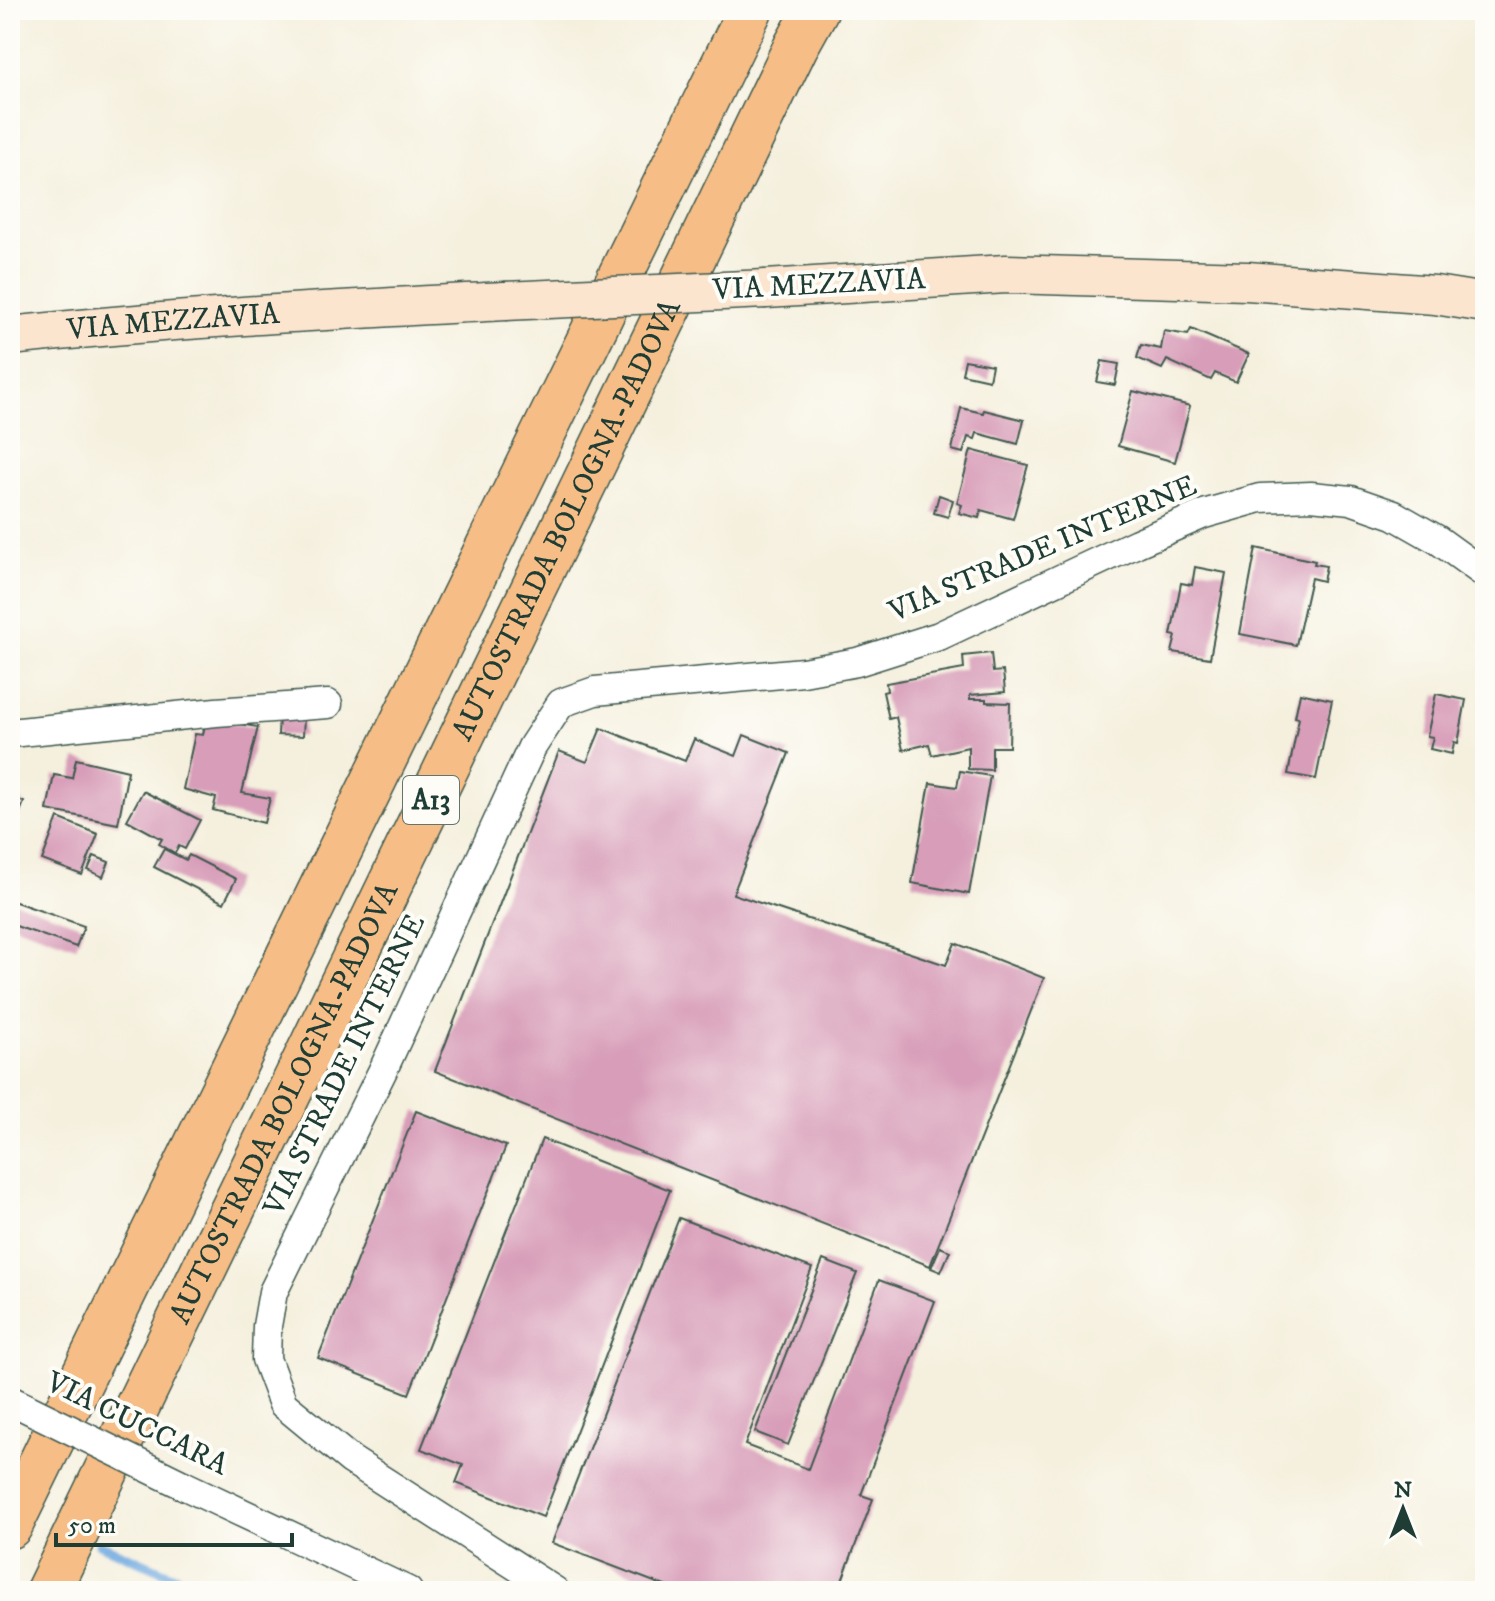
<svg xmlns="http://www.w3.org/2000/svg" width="1495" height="1601" font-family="'IM FELL DW Pica',serif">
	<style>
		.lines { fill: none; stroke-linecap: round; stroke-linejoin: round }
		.stream { stroke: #6ea9df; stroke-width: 9 }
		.building { fill: #d89eb9 }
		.minor-casing { stroke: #3f584e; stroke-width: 31 }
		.secondary-casing { stroke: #3f584e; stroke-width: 41 }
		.motorway-casing { stroke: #3f584e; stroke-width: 47 }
		.minor { stroke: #fff; stroke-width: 28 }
		.secondary { stroke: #fbe5cf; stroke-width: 38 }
		.motorway { stroke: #f6be86; stroke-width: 44 }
		.minor-bridge-casing { stroke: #3f584e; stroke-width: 31; stroke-linecap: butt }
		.secondary-bridge-casing { stroke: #3f584e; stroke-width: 41; stroke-linecap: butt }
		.minor-bridge { stroke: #fff; stroke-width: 28 }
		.secondary-bridge { stroke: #fbe5cf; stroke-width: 38 }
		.labels { text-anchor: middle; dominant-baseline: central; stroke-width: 8; stroke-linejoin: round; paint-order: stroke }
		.shield { fill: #fdfcf7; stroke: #62766e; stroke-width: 2 }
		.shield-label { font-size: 28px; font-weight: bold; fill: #1f3d34 }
		.street-label { font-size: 30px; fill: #1f3d34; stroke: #fdfcf7 }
	</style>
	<rect width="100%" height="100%" fill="#fdfcf7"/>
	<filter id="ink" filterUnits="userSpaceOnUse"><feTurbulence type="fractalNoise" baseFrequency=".0125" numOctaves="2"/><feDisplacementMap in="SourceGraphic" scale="16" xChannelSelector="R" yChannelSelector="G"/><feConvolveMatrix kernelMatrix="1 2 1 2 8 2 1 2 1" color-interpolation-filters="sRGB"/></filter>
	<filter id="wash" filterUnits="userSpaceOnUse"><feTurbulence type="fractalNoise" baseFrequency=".006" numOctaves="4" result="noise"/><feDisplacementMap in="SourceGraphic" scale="32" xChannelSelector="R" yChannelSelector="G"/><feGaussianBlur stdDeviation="1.8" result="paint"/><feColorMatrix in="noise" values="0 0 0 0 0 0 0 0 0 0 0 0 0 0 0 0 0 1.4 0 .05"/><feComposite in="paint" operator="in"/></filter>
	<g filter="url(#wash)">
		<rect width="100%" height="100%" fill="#f5f0de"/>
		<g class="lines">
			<polyline class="stream" points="99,1544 209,1591"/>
		</g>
		<g id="blocks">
			<g class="building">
				<polygon points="1191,329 1249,354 1236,382 1215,373 1211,380 1167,360 1162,369 1137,358 1141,345 1161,349 1164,331 1188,335"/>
				<polygon points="965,360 992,365 989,380 962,374"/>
				<polygon points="1102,361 1119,364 1115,385 1097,382"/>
				<polygon points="1133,391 1190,406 1175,462 1118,446"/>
				<polygon points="961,408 983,413 984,410 1024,420 1018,444 977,433 975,439 968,437 963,453 952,450"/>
				<polygon points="971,450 1028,465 1013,519 981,510 979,518 959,513 962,505 957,503"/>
				<polygon points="939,495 953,500 948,517 934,513"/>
				<polygon points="1256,548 1315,561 1314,564 1326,566 1323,581 1311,578 1296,645 1240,634"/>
				<polygon points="1195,567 1226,573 1210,658 1172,652 1176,636 1171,635 1181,583 1192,585"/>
				<polygon points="991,653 993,672 1003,671 1005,692 970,695 970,699 986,699 986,702 1010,703 1009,747 992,747 992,770 968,769 968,747 932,755 929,744 903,750 896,717 889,719 883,692 887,691 886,683 964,669 963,656"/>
				<polygon points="1300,693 1332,700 1316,779 1288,774 1299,718 1295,717"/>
				<polygon points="1436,694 1466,700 1458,743 1454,742 1452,754 1430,749 1433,737 1427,736"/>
				<polygon points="279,716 304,717 303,736 278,735"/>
				<polygon points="206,719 258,727 242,793 270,798 264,823 213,810 216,798 183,789 195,734 203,735"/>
				<polygon points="601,728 685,761 694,739 736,756 744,735 789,753 733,894 946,965 955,943 1044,978 930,1266 435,1071 559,751 587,762"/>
				<polygon points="76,759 128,771 118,824 47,810 54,775 72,778"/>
				<polygon points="960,771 990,776 969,894 912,883 930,783 957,787"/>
				<polygon points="143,791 200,820 185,849 179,846 175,853 159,844 162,839 127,820"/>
				<polygon points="10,797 24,802 10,837"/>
				<polygon points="58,818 98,834 82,875 42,860"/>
				<polygon points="164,849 186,860 189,855 236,879 224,903 154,867"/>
				<polygon points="94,856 109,862 103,877 88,870"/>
				<polygon points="10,900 84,926 76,947 10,924"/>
				<polygon points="416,1111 506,1146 409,1394 318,1358"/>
				<polygon points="542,1139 670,1190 543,1517 456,1483 463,1465 421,1449"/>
				<polygon points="679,1218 812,1268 745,1445 808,1469 879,1280 935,1301 861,1495 873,1499 838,1591 678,1591 552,1543"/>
				<polygon points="940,1247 950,1251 941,1272 931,1268"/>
				<polygon points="823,1260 857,1273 788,1445 755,1432"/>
			</g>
		</g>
	</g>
	<g filter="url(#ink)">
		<use href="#blocks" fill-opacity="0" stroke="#3f584e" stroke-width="2"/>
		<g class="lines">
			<g class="minor-casing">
				<g id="minor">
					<polyline points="10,733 216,712 328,704"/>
					<polyline points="183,1485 408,1591"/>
					<polyline points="555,1591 351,1460 283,1404 266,1359 267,1326 273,1292 383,1070 532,747 561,703 595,691 803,672 857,662 939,636 1137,543 1204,514 1260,498 1311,496 1351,500 1394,515 1438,540 1485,574"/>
				</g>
			</g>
			<g class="secondary-casing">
				<g id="secondary">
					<polyline points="766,289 1006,274 1247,281 1435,295 1485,303"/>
					<path id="s1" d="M10,336C174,318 340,310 505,301"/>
				</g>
			</g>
			<g class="motorway-casing">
				<g id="motorway">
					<polyline points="10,1526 750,10"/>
					<path id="s2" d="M48,1591L796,46L816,10"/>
				</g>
			</g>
			<use href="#minor" class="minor"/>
			<use href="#secondary" class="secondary"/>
			<use href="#motorway" class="motorway"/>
			<g class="minor-bridge-casing">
				<polyline id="minor-bridge" points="10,1400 183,1485"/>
			</g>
			<g class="secondary-bridge-casing">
				<polyline id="secondary-bridge" points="505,301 766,289"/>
			</g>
			<use href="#minor-bridge" class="minor-bridge"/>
			<use href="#secondary-bridge" class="secondary-bridge"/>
		</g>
	</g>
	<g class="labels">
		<rect class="shield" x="403" y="776" width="56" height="48" rx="6"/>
		<g class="shield-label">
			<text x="431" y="800">A13</text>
		</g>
		<g class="street-label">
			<text transform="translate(819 285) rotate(-3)">VIA MEZZAVIA</text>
			<text stroke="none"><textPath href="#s1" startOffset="164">VIA MEZZAVIA</textPath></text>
			<text stroke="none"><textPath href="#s2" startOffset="1190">AUTOSTRADA BOLOGNA-PADOVA</textPath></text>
			<text transform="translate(1043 549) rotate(-23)">VIA STRADE INTERNE</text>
			<text transform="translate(345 1065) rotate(-64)">VIA STRADE INTERNE</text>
			<text stroke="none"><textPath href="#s2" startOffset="542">AUTOSTRADA BOLOGNA-PADOVA</textPath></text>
			<text transform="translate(137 1424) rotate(26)">VIA CUCCARA</text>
		</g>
	</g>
	<rect width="1495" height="1601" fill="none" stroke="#fdfcf7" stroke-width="40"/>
	<g transform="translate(1403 1509)" stroke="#fdfcf7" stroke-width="6" paint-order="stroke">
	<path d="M0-6L14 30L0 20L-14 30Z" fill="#1f3d34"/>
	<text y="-12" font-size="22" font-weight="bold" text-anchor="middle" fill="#1f3d34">N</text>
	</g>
	<path d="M56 1533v12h236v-12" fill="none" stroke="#1f3d34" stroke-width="4"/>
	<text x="68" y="1533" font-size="24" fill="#1f3d34" stroke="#fdfcf7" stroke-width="6" paint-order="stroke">50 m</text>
</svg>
